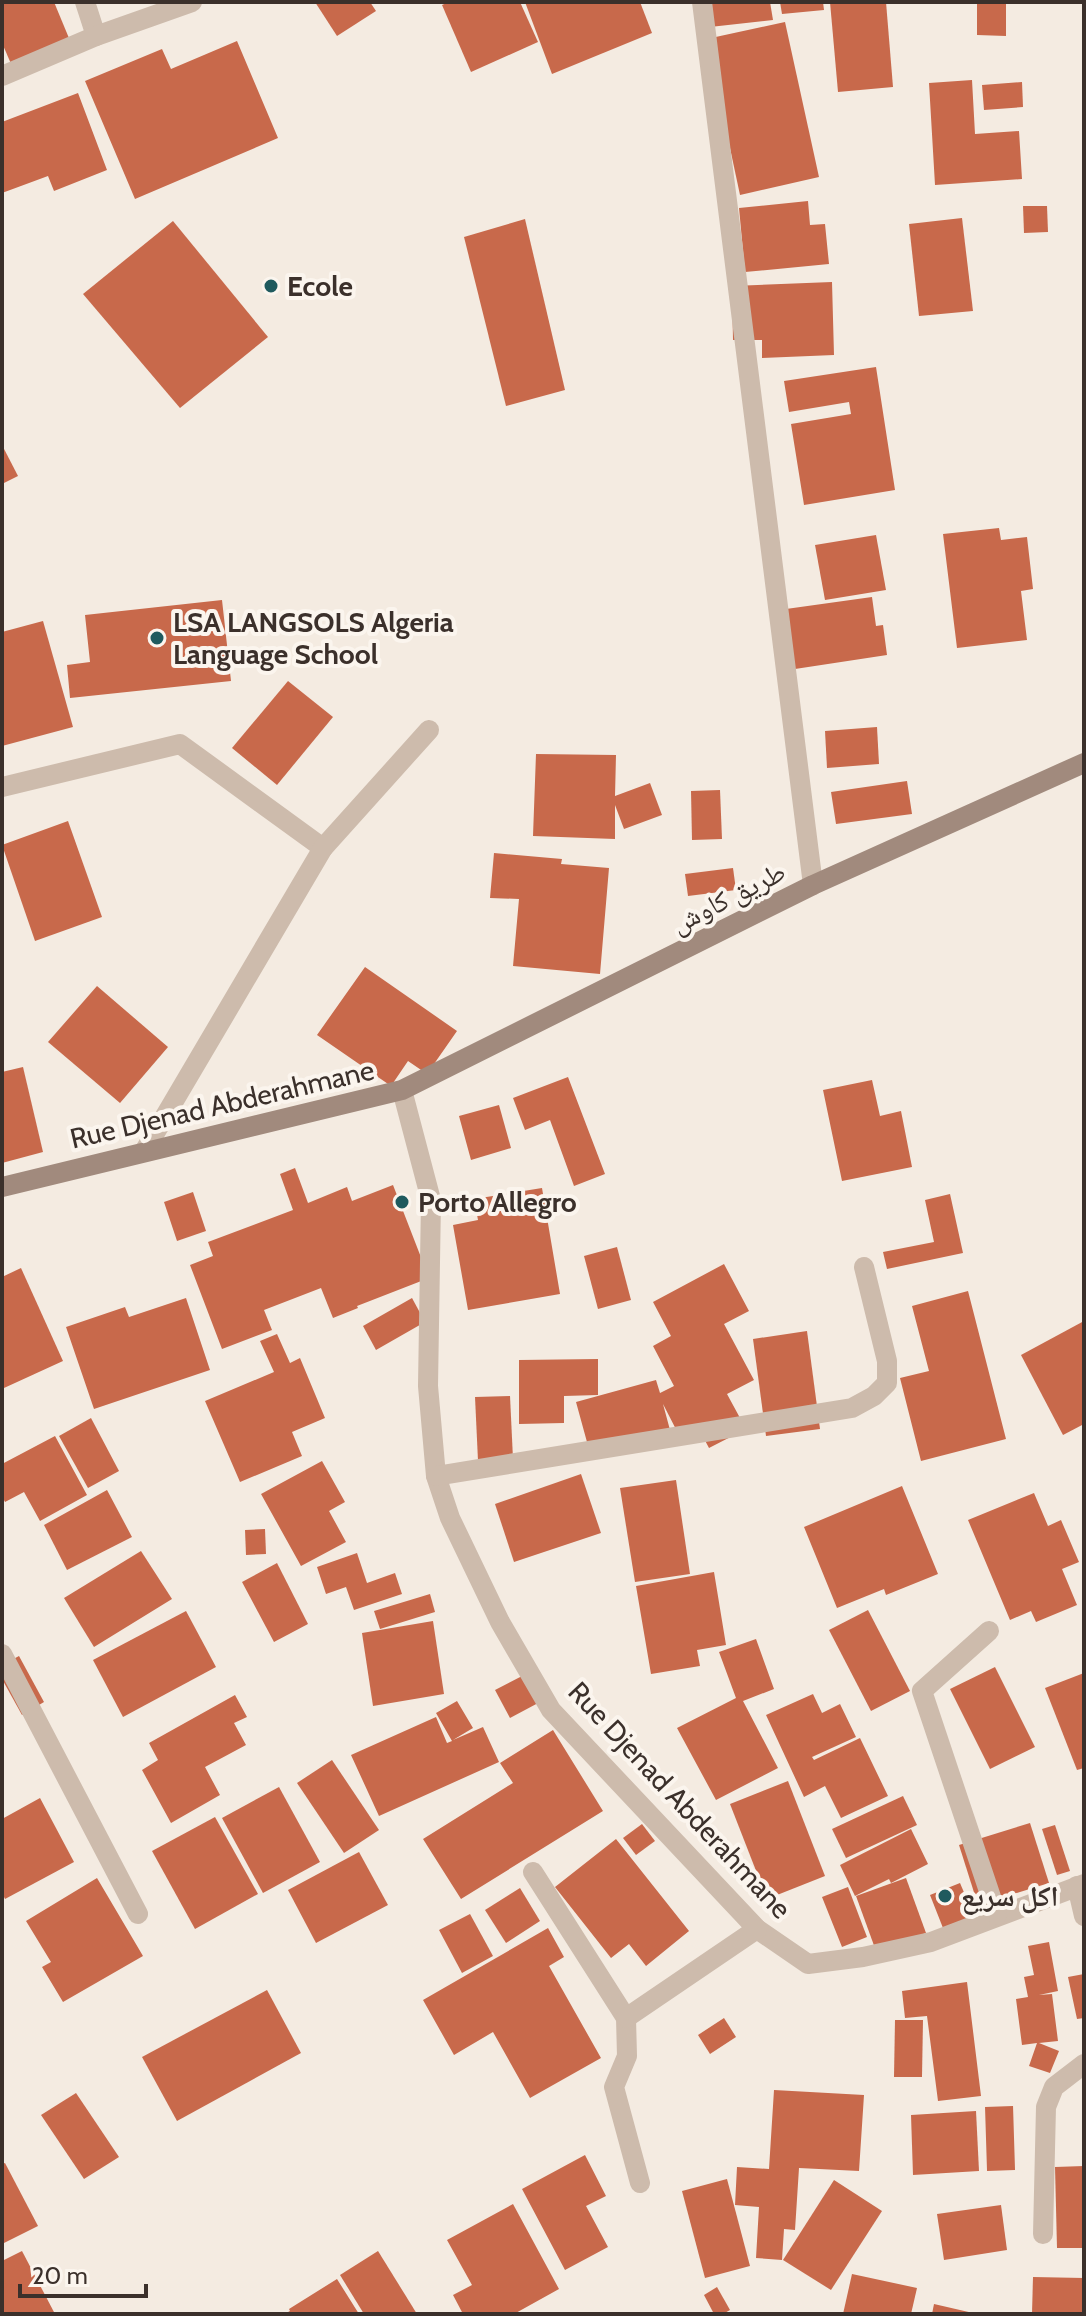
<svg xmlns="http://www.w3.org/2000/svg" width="1086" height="2316" font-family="Cabin,'Noto Naskh Arabic',sans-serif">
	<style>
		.building { fill: #c8694b }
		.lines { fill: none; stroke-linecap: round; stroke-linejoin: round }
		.street { stroke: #cdbbac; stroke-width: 20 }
		.secondary { stroke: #a18a7d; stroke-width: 20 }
		.poi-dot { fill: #1f5a5e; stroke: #fbf5ee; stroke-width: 3 }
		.labels { text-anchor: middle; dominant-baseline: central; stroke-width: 8; stroke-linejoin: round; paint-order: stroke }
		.poi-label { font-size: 28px; font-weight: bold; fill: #3b302b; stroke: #fbf5ee; text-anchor: start }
		.street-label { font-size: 28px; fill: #3b302b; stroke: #fbf5ee }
	</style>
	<rect width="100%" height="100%" fill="#f4ebe1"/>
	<g class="building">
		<polygon points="2,2 54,2 71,43 12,66 2,43"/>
		<polygon points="315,2 370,2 376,11 337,36"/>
		<polygon points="449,2 520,2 538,42 471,72 442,5"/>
		<polygon points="525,2 640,2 652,33 552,74"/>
		<polygon points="707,2 770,2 773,20 710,27"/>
		<polygon points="780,2 823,2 824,10 782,14"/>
		<polygon points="830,2 886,2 893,87 838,92"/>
		<polygon points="977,2 1006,2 1006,36 977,35"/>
		<polygon points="785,22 819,177 740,195 720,101 711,38"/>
		<polygon points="237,41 278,138 135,199 85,81 162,49 171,69"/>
		<polygon points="972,80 975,134 1019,131 1022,179 935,185 929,83"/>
		<polygon points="1022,82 1023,107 984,110 982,85"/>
		<polygon points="78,93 107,170 54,191 48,176 2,193 2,122"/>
		<polygon points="808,201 810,225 825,224 829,264 745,272 739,208"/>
		<polygon points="1023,206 1047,206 1048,232 1024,233"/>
		<polygon points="962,218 973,311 919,316 909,224"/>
		<polygon points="525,219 565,390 506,406 464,237"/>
		<polygon points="173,221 268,337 180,408 83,294"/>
		<polygon points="832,282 834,355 762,358 762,340 733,340 732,286"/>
		<polygon points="876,367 895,490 804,505 791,424 851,414 849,402 789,412 784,381"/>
		<polygon points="2,445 18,476 2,484"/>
		<polygon points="999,528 1001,540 1027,537 1033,589 1021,591 1027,640 957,648 943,534"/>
		<polygon points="876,535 886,590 825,600 815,545"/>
		<polygon points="872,597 876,626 883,625 887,655 795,669 786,609"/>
		<polygon points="222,600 231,681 70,698 67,665 90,662 85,615"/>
		<polygon points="43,621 73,727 2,746 2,632"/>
		<polygon points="288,681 333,717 277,785 232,748"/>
		<polygon points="877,727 879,764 827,768 825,731"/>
		<polygon points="536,754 616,755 615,796 650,783 662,815 624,829 615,805 615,839 533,836"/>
		<polygon points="907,781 912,814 836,824 831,792"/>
		<polygon points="720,790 722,839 692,840 691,791"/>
		<polygon points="68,821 102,917 35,941 2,845"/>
		<polygon points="494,853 562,859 561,864 609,868 600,974 513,966 519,899 490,898"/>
		<polygon points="733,868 736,890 688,896 685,874"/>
		<polygon points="365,967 457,1031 427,1074 408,1061 391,1086 317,1035"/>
		<polygon points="97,986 168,1047 120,1103 48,1042"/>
		<polygon points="23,1067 43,1152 2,1163 2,1072"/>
		<polygon points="568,1077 605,1174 574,1186 550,1120 525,1130 513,1098"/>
		<polygon points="872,1080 880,1116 901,1111 912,1167 842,1181 823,1090"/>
		<polygon points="499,1105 511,1148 471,1160 459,1116"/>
		<polygon points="295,1168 308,1203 347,1187 352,1201 393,1185 429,1278 357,1306 358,1308 333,1318 321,1288 264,1310 272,1330 222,1349 190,1265 213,1256 208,1242 293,1210 280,1174"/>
		<polygon points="542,1188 560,1294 468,1310 453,1225 478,1220 474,1199"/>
		<polygon points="193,1192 206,1231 177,1241 164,1202"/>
		<polygon points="950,1194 963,1253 887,1269 883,1252 934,1242 925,1200"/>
		<polygon points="617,1247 631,1300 598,1309 584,1256"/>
		<polygon points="724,1264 749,1311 724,1324 754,1380 727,1394 746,1429 709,1448 700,1431 682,1441 663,1404 670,1430 590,1453 576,1402 656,1380 660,1393 674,1386 653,1346 671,1336 653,1302"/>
		<polygon points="21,1268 63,1361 4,1388 2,1383 2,1277"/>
		<polygon points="968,1291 1006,1439 921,1461 900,1378 929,1371 912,1306"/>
		<polygon points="186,1298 210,1370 94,1409 66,1327 125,1307 129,1317"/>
		<polygon points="412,1298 425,1322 376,1350 363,1326"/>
		<polygon points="1084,1321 1084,1424 1063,1435 1021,1355"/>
		<polygon points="807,1331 820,1429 766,1436 753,1339"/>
		<polygon points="277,1334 290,1363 300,1358 325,1418 292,1432 302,1456 240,1482 205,1401 274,1372 260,1341"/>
		<polygon points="598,1359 598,1395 564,1396 564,1423 519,1424 519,1360"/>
		<polygon points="510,1396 513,1459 478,1461 475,1397"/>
		<polygon points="91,1418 119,1471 88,1488 59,1436"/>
		<polygon points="55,1436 87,1495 40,1521 24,1492 5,1502 2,1496 2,1464"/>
		<polygon points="322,1461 345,1502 329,1511 346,1542 301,1566 261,1494"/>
		<polygon points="581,1474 601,1533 514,1562 495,1504"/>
		<polygon points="676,1480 690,1574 635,1582 620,1488"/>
		<polygon points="902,1486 938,1574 886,1595 884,1589 837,1608 804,1527"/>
		<polygon points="107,1490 132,1537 67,1570 44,1525"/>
		<polygon points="1034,1493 1048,1526 1061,1520 1079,1562 1062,1569 1077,1605 1036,1622 1031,1611 1010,1620 968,1520"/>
		<polygon points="265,1529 266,1554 246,1555 245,1530"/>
		<polygon points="141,1551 172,1599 94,1647 64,1598"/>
		<polygon points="357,1553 367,1583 395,1573 402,1594 354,1610 346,1587 326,1594 317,1567"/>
		<polygon points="277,1563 308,1624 274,1642 242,1582"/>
		<polygon points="714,1572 726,1645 697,1650 700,1666 651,1674 636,1586"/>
		<polygon points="430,1594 435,1612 380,1629 374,1611"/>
		<polygon points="868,1610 910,1691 871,1711 829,1630"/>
		<polygon points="186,1611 216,1667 123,1717 93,1660"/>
		<polygon points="433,1621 444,1694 373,1706 362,1633"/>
		<polygon points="756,1639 774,1689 743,1701 778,1768 716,1800 677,1728 736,1698 719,1652"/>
		<polygon points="19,1656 44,1702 22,1715 2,1679 2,1665"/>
		<polygon points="995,1667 1035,1747 990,1769 950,1689"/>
		<polygon points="1084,1673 1084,1768 1077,1770 1045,1688"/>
		<polygon points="526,1674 540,1702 510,1718 495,1690"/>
		<polygon points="813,1694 822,1713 840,1704 856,1737 812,1757 814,1760 860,1738 888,1796 841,1818 825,1786 804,1797 766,1715"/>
		<polygon points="235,1695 247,1717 234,1723 246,1745 205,1767 220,1795 171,1823 142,1770 158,1760 149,1743"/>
		<polygon points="457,1701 473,1728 453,1740 483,1727 499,1762 379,1816 351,1755 436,1717 447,1743 452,1741 436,1713"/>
		<polygon points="553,1730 603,1811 461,1899 423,1839 513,1783 500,1763"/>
		<polygon points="332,1760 379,1830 344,1853 297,1783"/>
		<polygon points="788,1781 825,1876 767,1899 730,1804"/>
		<polygon points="279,1787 320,1862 263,1893 222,1818"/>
		<polygon points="903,1796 917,1825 846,1858 832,1829"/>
		<polygon points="40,1798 74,1862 5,1899 2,1893 2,1819"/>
		<polygon points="215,1817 258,1894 195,1929 152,1851"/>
		<polygon points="1030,1823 1049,1883 978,1905 959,1845"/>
		<polygon points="642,1824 655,1841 636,1855 623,1838"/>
		<polygon points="1055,1825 1070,1871 1057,1875 1042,1829"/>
		<polygon points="911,1829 928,1864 891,1883 889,1879 855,1896 840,1865"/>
		<polygon points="616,1839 689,1931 646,1966 629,1944 611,1958 555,1887"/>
		<polygon points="359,1852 388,1905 316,1943 288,1890"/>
		<polygon points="97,1878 143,1956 63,2002 42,1967 51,1962 26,1921"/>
		<polygon points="906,1878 926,1933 876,1951 856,1896"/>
		<polygon points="960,1883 974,1916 943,1928 930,1895"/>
		<polygon points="848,1887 867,1937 842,1947 822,1897"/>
		<polygon points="520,1888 540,1921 506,1943 485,1910"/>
		<polygon points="470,1914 493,1956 462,1973 439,1930"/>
		<polygon points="548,1928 564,1957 549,1966 601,2058 530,2098 493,2032 454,2055 423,2000"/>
		<polygon points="1049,1942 1058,1991 1039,1995 1052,1994 1058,2041 1039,2043 1059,2051 1050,2073 1029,2066 1037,2043 1022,2045 1016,1999 1028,1997 1024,1977 1034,1975 1028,1946"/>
		<polygon points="1084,1974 1084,2018 1077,2019 1068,1977"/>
		<polygon points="967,1982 981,2096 938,2101 927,2016 905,2018 902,1991"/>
		<polygon points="267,1990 301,2053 177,2121 142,2057"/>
		<polygon points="724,2018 736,2037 710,2054 698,2035"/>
		<polygon points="895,2020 923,2020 922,2077 894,2077"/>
		<polygon points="774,2090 864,2095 859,2171 799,2168 795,2230 784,2229 782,2260 756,2258 759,2207 735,2205 737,2167 769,2169"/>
		<polygon points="76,2093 119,2157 84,2179 41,2115"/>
		<polygon points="1013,2106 1015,2170 987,2171 985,2107"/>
		<polygon points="976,2111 979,2171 913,2175 911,2115"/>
		<polygon points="585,2155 606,2196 586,2206 608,2247 565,2270 522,2189"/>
		<polygon points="5,2163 38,2226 2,2244 2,2164"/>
		<polygon points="1084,2166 1084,2248 1057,2248 1055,2167"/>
		<polygon points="727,2179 750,2266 705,2278 682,2191"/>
		<polygon points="834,2180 882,2211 831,2290 783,2260"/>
		<polygon points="513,2204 559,2289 514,2314 463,2314 453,2295 472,2285 447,2240"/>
		<polygon points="1001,2205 1007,2250 944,2260 937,2214"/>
		<polygon points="22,2251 55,2314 2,2314 2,2261"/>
		<polygon points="378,2251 417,2314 364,2314 340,2275"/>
		<polygon points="852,2274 917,2288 911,2314 843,2314"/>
		<polygon points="1033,2277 1084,2278 1084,2314 1032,2314"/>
		<polygon points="337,2279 359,2314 284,2314 290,2311 289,2309"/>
		<polygon points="717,2287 730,2310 723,2314 714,2314 704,2295"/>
		<polygon points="934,2304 973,2313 973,2314 932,2314"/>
	</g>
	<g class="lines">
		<g class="street">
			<polyline points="85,2 96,36"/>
			<polyline points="702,2 813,885"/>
			<polyline points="2,76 96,36 192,2"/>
			<polyline points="2,787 180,744 323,848"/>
			<polyline points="402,1090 431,1200 428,1386 436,1476 450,1518 500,1622 551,1710 757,1929 808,1964 863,1957 931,1942 1084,1884"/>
			<polyline points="145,1150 323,848 429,730"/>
			<polyline points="436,1476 852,1408 874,1396 887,1383 887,1361 864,1267"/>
			<polyline points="989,1631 922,1691 997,1915"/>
			<polyline points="2,1654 138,1914"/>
			<polyline points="533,1872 626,2018 627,2056 614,2087 640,2183"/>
			<polyline points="1077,1886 1084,1916"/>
			<polyline points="626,2018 757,1929"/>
			<polyline points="1043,2234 1046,2107 1054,2087 1084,2064"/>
		</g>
		<polyline class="secondary" points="2,1187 402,1090 813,885 1084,763"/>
	</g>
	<g class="poi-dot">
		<circle cx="271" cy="286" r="8"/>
		<circle cx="157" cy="638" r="8"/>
		<circle cx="402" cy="1202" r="8"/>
		<circle cx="945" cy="1896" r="8"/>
	</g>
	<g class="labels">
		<g class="poi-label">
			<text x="287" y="286">Ecole</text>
			<text x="173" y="622">LSA LANGSOLS Algeria<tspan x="173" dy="32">Language School</tspan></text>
			<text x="418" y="1202">Porto Allegro</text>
			<text x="961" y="1896">اكل سريع</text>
		</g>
		<g class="street-label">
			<text transform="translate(728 897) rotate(-27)">طريق كاوش</text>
			<text transform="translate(222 1104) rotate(-13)">Rue Djenad Abderahmane</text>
			<text transform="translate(680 1800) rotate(47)">Rue Djenad Abderahmane</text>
		</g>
	</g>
	<rect width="1086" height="2316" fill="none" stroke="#3b302b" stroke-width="8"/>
	<path d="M20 2284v12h126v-12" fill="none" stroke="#3b302b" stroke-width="4"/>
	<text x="32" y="2284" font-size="24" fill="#3b302b" stroke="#fbf5ee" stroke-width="6" paint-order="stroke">20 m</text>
</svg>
